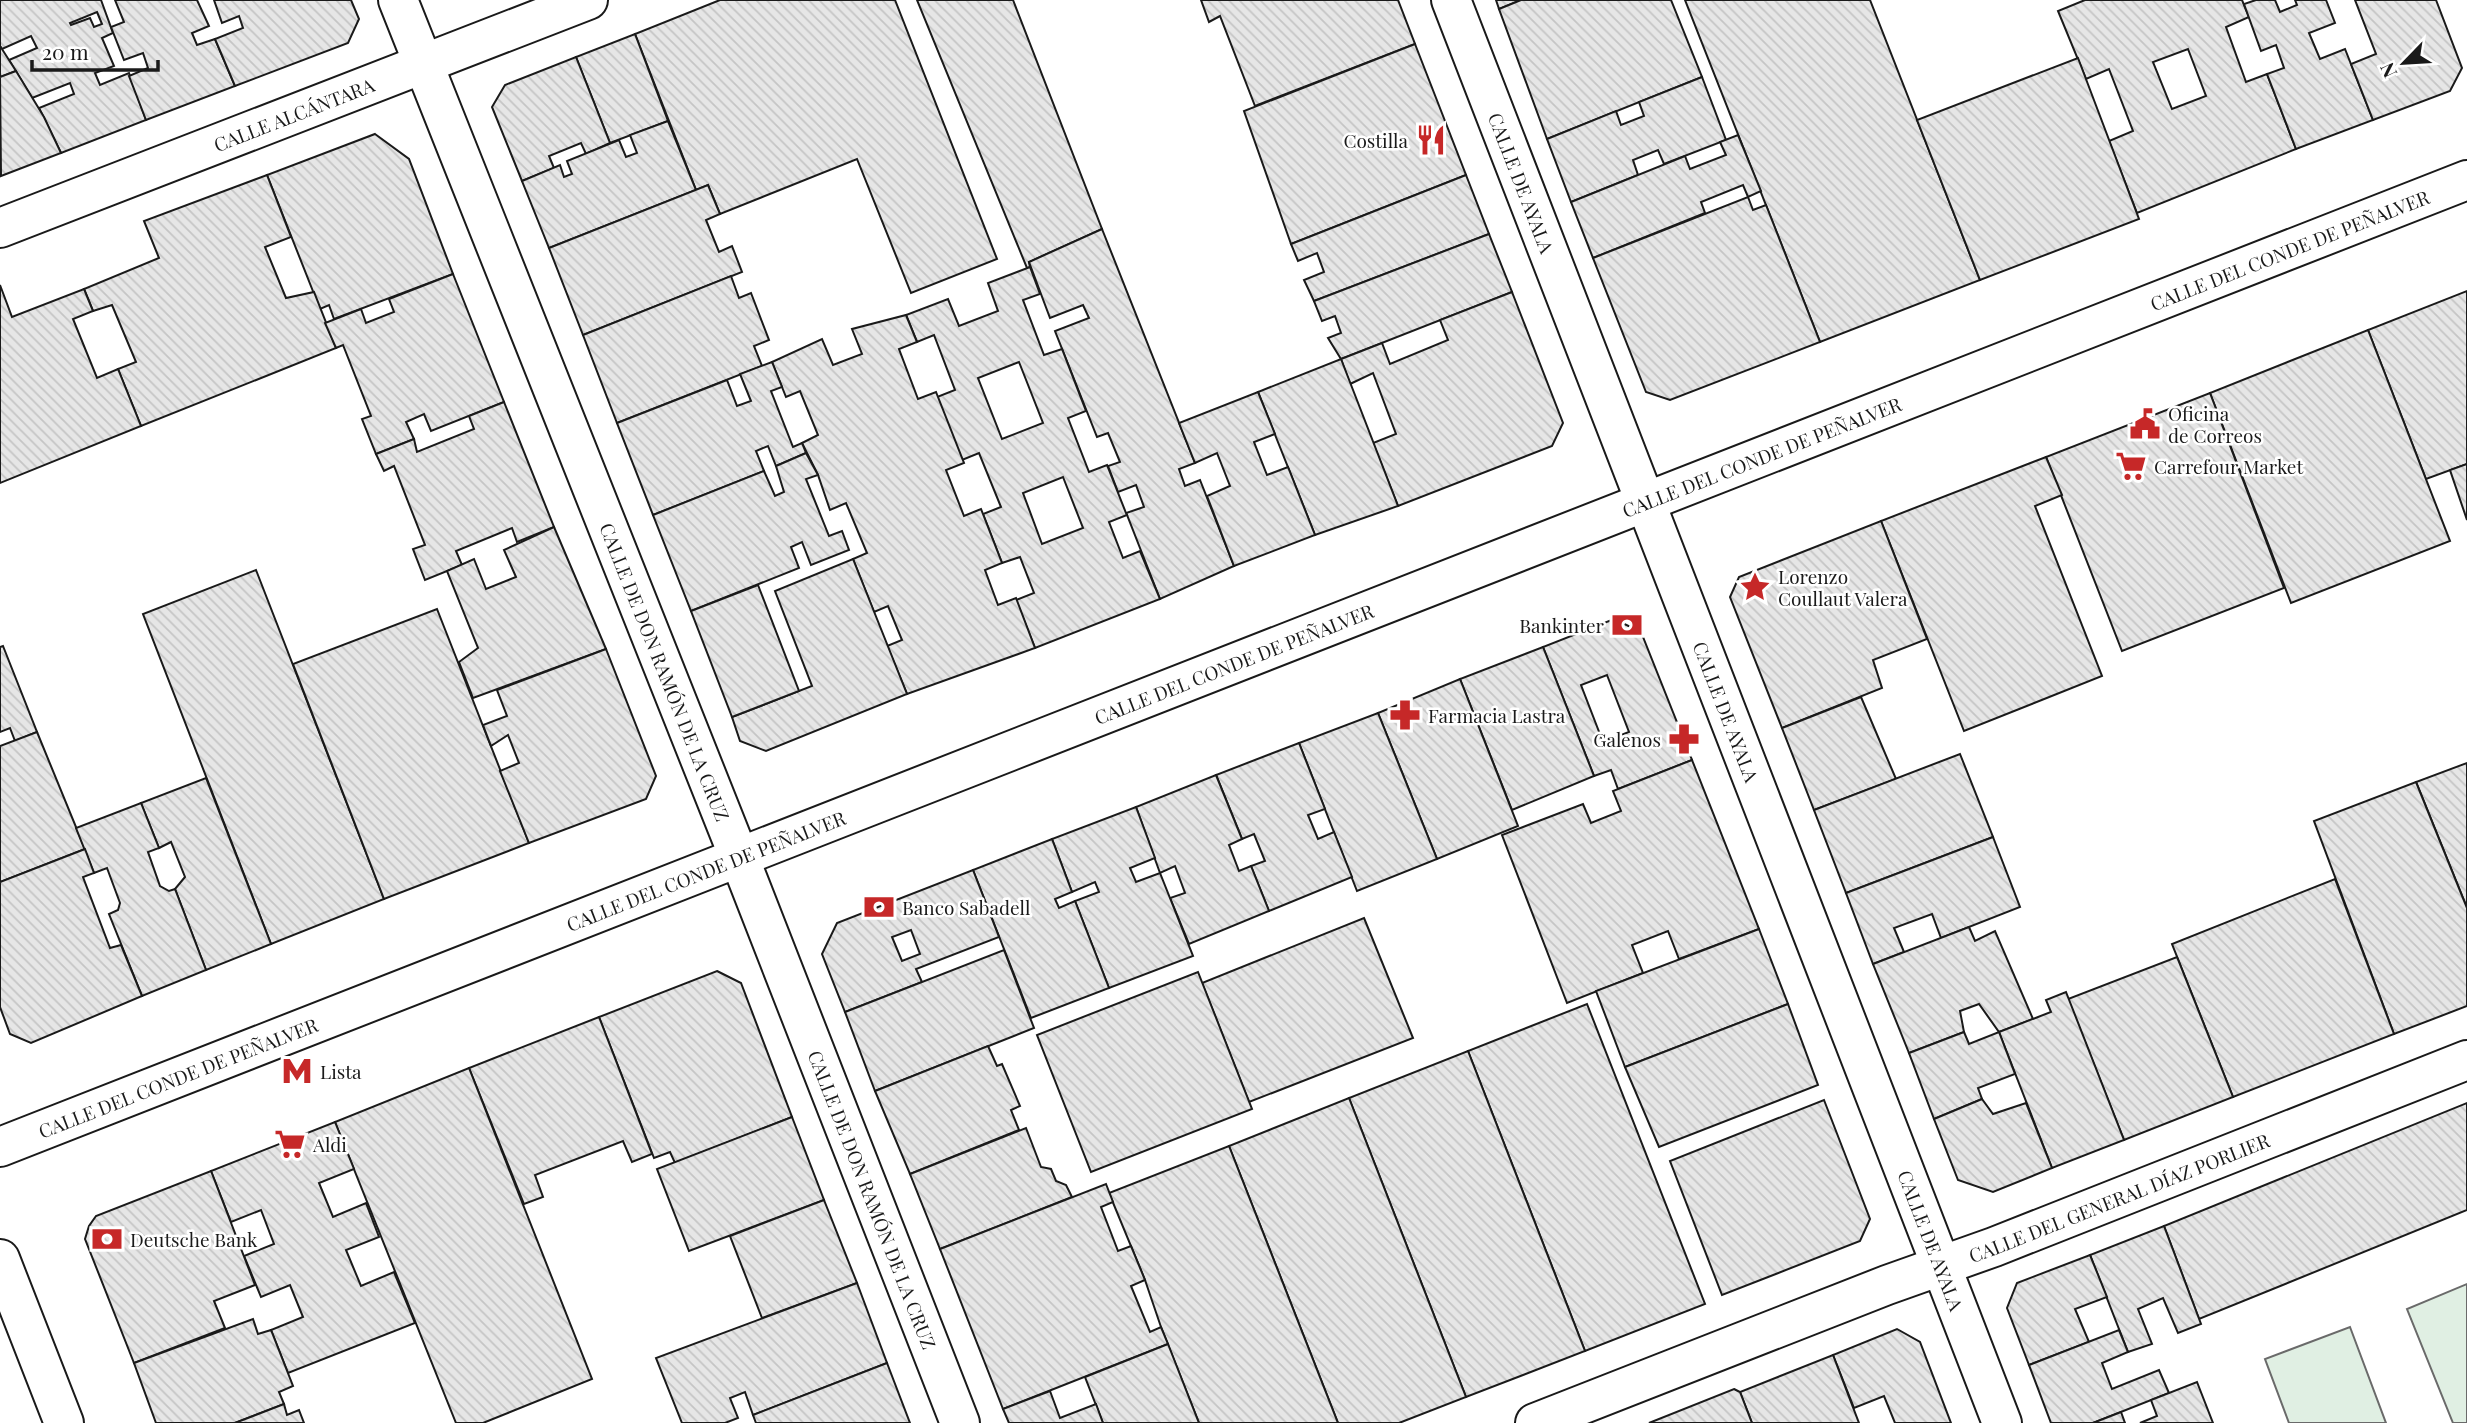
<svg xmlns="http://www.w3.org/2000/svg" width="2467" height="1423" font-family="'Playfair Display',serif">
	<style>
		.garden { fill: #e0efe3; stroke: #6a6a6a; stroke-width: 2 }
		.building { fill: url(#building-back-hatch); stroke: #1a1a1a; stroke-width: 2; fill-rule: evenodd }
		.lines { fill: none; stroke-linecap: round; stroke-linejoin: round }
		.minor-casing { stroke: #1a1a1a; stroke-width: 42 }
		.tertiary-casing { stroke: #1a1a1a; stroke-width: 42 }
		.minor { stroke: #fff; stroke-width: 38 }
		.tertiary { stroke: #fff; stroke-width: 38 }
		.labels { text-anchor: middle; dominant-baseline: central; stroke-width: 5; stroke-linejoin: round; paint-order: stroke }
		.street-label { font-size: 19px; fill: #1a1a1a; stroke: #fff }
		.poi-label { font-size: 19px; fill: #1a1a1a; stroke: #fff; text-anchor: start }
	</style>
	<defs>
		<pattern id="building-back-hatch" width="6" height="6" patternUnits="userSpaceOnUse" patternTransform="scale(1.75)"><rect width="6" height="6" fill="#e6e6e6"/><path d="M-1 5l2 2M0 0l6 6M5-1l2 2" fill="none" stroke="#c5c5c5"/></pattern>
	</defs>
	<rect width="100%" height="100%" fill="#fff"/>
	<g class="garden">
		<polygon points="2467,1284 2467,1423 2453,1423 2407,1309"/>
		<polygon points="2350,1327 2386,1423 2289,1423 2265,1359"/>
	</g>
	<g class="building">
		<path d="M0,0H101L113,33L102,38L114,66L95,73L100,85L129,73L146,120L61,153L39,108L74,94L70,83L32,98L9,60L37,48L31,36L2,49L0,46ZM97,12L102,24L94,27L90,18L71,25L70,23Z"/>
		<polygon points="115,0 197,0 209,26 192,33 197,45 215,39 235,86 146,120 129,76 148,68 143,53 124,60 111,27 124,22"/>
		<polygon points="214,0 351,0 359,19 348,43 235,86 215,39 243,28 239,16 222,23"/>
		<polygon points="720,0 895,0 997,259 911,293 857,159 720,214 708,185 696,190 635,34"/>
		<polygon points="917,0 1013,0 1102,229 1029,262 1030,267 1027,268"/>
		<polygon points="1201,0 1398,0 1415,44 1255,106 1220,16 1209,22"/>
		<polygon points="1496,0 1521,0 1499,9"/>
		<polygon points="1521,0 1671,0 1702,77 1547,139 1499,9"/>
		<polygon points="1685,0 1870,0 1980,280 1820,342"/>
		<path d="M2085,0H2242L2249,17L2226,27L2246,82L2267,74L2296,149L2137,213L2109,141L2133,131L2109,69L2086,79L2058,11ZM2188,49L2206,96L2172,109L2153,62Z"/>
		<polygon points="2256,0 2275,0 2280,12 2297,5 2295,0 2326,0 2335,23 2309,33 2320,59 2345,49 2373,120 2296,149 2267,74 2284,68 2276,45 2261,51 2244,4"/>
		<polygon points="2355,0 2436,0 2462,68 2450,91 2373,120 2351,64 2376,54"/>
		<polygon points="635,34 668,121 610,143 576,57"/>
		<polygon points="1415,44 1466,175 1291,244 1244,111"/>
		<polygon points="0,46 16,71 0,77"/>
		<polygon points="576,57 610,143 586,154 581,143 549,156 554,168 522,181 492,107 505,85"/>
		<polygon points="2078,58 2139,219 1980,280 1917,120"/>
		<polygon points="16,71 44,117 61,153 1,176 0,77"/>
		<polygon points="1702,77 1726,140 1664,164 1658,150 1633,160 1638,175 1571,202 1547,139 1616,111 1621,125 1644,116 1639,102"/>
		<polygon points="668,121 696,190 549,248 522,181 560,165 564,177 572,174 567,161 619,140 626,157 637,153 630,135"/>
		<polygon points="375,134 409,159 453,274 334,319 329,305 320,309 267,175"/>
		<polygon points="1738,135 1761,191 1748,197 1743,185 1701,202 1705,213 1593,258 1571,202 1685,156 1690,169 1726,155 1720,142"/>
		<polygon points="267,175 291,237 265,247 286,298 314,292 336,348 141,426 118,369 136,362 112,305 93,311 84,289 159,258 144,221"/>
		<polygon points="1466,175 1489,234 1314,301 1304,280 1324,272 1317,253 1298,261 1291,244"/>
		<polygon points="708,185 720,214 706,220 719,252 732,246 742,272 583,335 549,248"/>
		<polygon points="1748,197 1753,210 1766,205 1820,342 1670,400 1646,392 1593,258"/>
		<polygon points="1102,229 1195,463 1179,469 1185,486 1200,480 1234,566 1160,599 1127,515 1126,513 1144,507 1136,485 1118,492 1108,466 1120,462 1108,433 1097,437 1055,331 1089,318 1083,305 1050,318 1029,262"/>
		<polygon points="1489,234 1512,292 1341,359 1328,338 1341,333 1335,316 1322,321 1314,301"/>
		<path d="M1030,267L1040,294L1023,300L1044,355L1062,349L1086,411L1068,418L1089,472L1107,465L1126,513L1127,515L1109,522L1123,558L1140,551L1160,599L1035,648L1016,600L1034,593L1020,557L1002,563L983,514L1001,507L979,453L962,460L937,397L955,390L934,335L917,342L906,315L948,299L959,326L998,311L988,283ZM1019,362L1043,423L1002,439L978,378ZM1063,477L1083,528L1042,544L1023,493Z"/>
		<polygon points="453,274 504,402 431,431 424,414 406,422 414,439 376,454 362,419 371,416 343,345 336,348 325,323 361,309 366,323 394,312 389,299"/>
		<polygon points="731,276 739,298 751,293 769,340 754,346 762,366 617,423 583,335"/>
		<polygon points="0,285 12,317 84,289 93,311 73,319 97,378 118,369 141,426 0,483"/>
		<polygon points="2467,291 2467,464 2426,479 2368,330"/>
		<polygon points="1512,292 1563,423 1552,446 1398,506 1373,443 1396,434 1373,373 1350,384 1341,359 1382,343 1390,364 1448,340 1440,320"/>
		<polygon points="906,315 917,342 899,349 918,399 936,392 964,463 946,470 964,516 981,509 1002,563 985,570 998,605 1016,598 1035,648 907,694 887,646 902,640 888,606 874,612 853,559 867,553 846,503 830,510 818,475 802,443 818,435 800,391 786,397 772,362 822,339 833,365 862,354 852,329"/>
		<polygon points="2368,330 2450,541 2291,603 2210,393"/>
		<polygon points="1341,359 1398,506 1315,535 1258,392"/>
		<polygon points="772,362 782,387 771,391 793,447 802,443 806,453 776,466 768,446 756,451 764,471 653,515 617,423 727,380 737,406 751,401 740,374"/>
		<polygon points="1258,392 1275,434 1254,442 1267,475 1288,467 1315,535 1234,566 1207,496 1230,486 1217,453 1195,463 1179,423"/>
		<polygon points="2210,393 2284,588 2122,651 2046,457"/>
		<polygon points="504,402 554,527 517,542 512,528 456,551 462,565 425,580 413,549 425,545 394,466 384,471 376,454 414,439 417,452 474,429 469,416"/>
		<polygon points="806,453 818,475 806,479 829,536 842,531 849,550 811,565 802,542 791,547 799,568 691,611 653,515 764,471 775,496 784,492 776,466"/>
		<polygon points="2046,457 2062,495 2035,506 2102,676 1964,731 1881,521"/>
		<polygon points="2467,464 2467,520 2450,470"/>
		<polygon points="1881,521 1927,639 1873,660 1882,688 1782,728 1730,597 1739,577"/>
		<polygon points="554,527 606,649 473,698 459,662 478,648 447,571 474,559 486,589 516,577 504,550"/>
		<polygon points="853,559 907,694 766,751 740,741 732,717 812,686 775,591"/>
		<polygon points="256,570 384,899 271,944 143,614"/>
		<polygon points="758,585 799,691 732,717 691,611"/>
		<polygon points="437,609 529,843 384,899 293,664"/>
		<path d="M1614,619L1641,632L1692,760L1618,789L1611,770L1594,776L1543,647ZM1607,675L1629,732L1603,742L1581,685Z"/>
		<polygon points="3,646 37,732 15,741 10,728 0,732 0,647"/>
		<polygon points="1543,647 1594,776 1512,810 1460,679"/>
		<polygon points="606,649 656,776 646,799 529,843 500,771 519,763 508,735 491,746 483,725 507,716 497,690"/>
		<polygon points="1460,679 1518,826 1437,859 1378,713"/>
		<polygon points="1861,697 1896,779 1814,810 1782,728"/>
		<polygon points="1378,713 1437,859 1357,891 1299,743"/>
		<polygon points="37,732 85,849 0,882 0,746"/>
		<polygon points="1299,743 1325,809 1308,815 1318,839 1334,832 1352,877 1269,911 1251,866 1265,861 1254,834 1242,839 1216,775"/>
		<polygon points="1960,754 1993,837 1846,893 1814,810"/>
		<polygon points="1692,760 1759,929 1679,959 1668,931 1632,945 1643,973 1567,1003 1502,835 1583,804 1591,823 1621,811 1613,791"/>
		<polygon points="2467,763 2467,908 2416,782"/>
		<polygon points="1216,775 1242,839 1229,845 1239,871 1251,866 1269,911 1189,944 1170,898 1185,893 1175,866 1160,873 1136,807"/>
		<polygon points="206,778 271,944 206,970 175,889 185,877 171,842 159,848 141,803"/>
		<polygon points="2416,782 2467,908 2467,1006 2394,1034 2314,821"/>
		<polygon points="141,803 159,848 148,852 160,886 169,891 175,889 206,970 142,996 109,914 118,910 120,903 107,868 94,873 76,828"/>
		<polygon points="1136,807 1155,858 1130,868 1136,882 1160,873 1193,956 1109,988 1075,901 1099,892 1095,882 1072,892 1052,839"/>
		<polygon points="1993,837 2020,907 1941,938 1932,914 1894,928 1904,952 1873,964 1846,893"/>
		<polygon points="1052,839 1072,892 1055,899 1059,908 1075,901 1109,988 1031,1018 973,870"/>
		<polygon points="85,849 94,873 83,877 110,948 121,945 142,996 31,1043 10,1034 0,1007 0,882"/>
		<path d="M973,870L999,937L916,969L922,982L845,1012L822,954L837,923ZM911,930L920,954L902,961L892,937Z"/>
		<polygon points="2335,879 2394,1034 2233,1097 2172,944"/>
		<polygon points="1364,918 1413,1038 1249,1102 1202,983"/>
		<polygon points="1969,927 1975,941 1995,931 2033,1019 1999,1032 1979,1004 1960,1011 1964,1032 1909,1053 1873,964"/>
		<polygon points="1759,929 1788,1004 1625,1067 1596,991"/>
		<polygon points="1004,950 1034,1028 875,1091 845,1012"/>
		<polygon points="2177,957 2233,1097 2124,1140 2068,999"/>
		<polygon points="717,971 741,983 792,1117 675,1163 670,1152 654,1158 599,1017"/>
		<polygon points="1198,972 1252,1109 1091,1172 1037,1035"/>
		<polygon points="2066,992 2124,1140 2052,1168 1999,1032 2051,1012 2046,1000"/>
		<polygon points="1587,1004 1705,1304 1585,1351 1468,1051"/>
		<polygon points="1788,1004 1818,1085 1659,1147 1625,1067"/>
		<polygon points="599,1017 652,1154 632,1162 623,1141 535,1175 543,1197 524,1204 469,1068"/>
		<polygon points="1964,1032 1969,1044 1999,1032 2015,1074 1978,1088 1982,1099 1934,1119 1909,1053"/>
		<polygon points="988,1046 997,1066 1002,1064 1020,1106 1011,1110 1019,1130 910,1174 875,1091"/>
		<polygon points="1468,1051 1585,1351 1466,1397 1349,1098"/>
		<polygon points="469,1068 592,1379 483,1423 456,1423 335,1122"/>
		<polygon points="1349,1098 1466,1397 1399,1423 1338,1423 1229,1146"/>
		<polygon points="1982,1099 1993,1114 2026,1103 2052,1168 1993,1192 1958,1180 1934,1119"/>
		<polygon points="1824,1100 1870,1219 1860,1241 1722,1295 1670,1161"/>
		<polygon points="2467,1103 2467,1210 2199,1319 2164,1226"/>
		<polygon points="792,1117 824,1200 689,1251 657,1169"/>
		<polygon points="335,1122 354,1169 319,1183 333,1217 366,1203 379,1237 346,1250 361,1286 394,1272 415,1323 288,1373 271,1330 303,1317 290,1285 261,1297 244,1256 274,1244 261,1210 231,1222 211,1171"/>
		<polygon points="1026,1128 1041,1167 1051,1169 1056,1181 1066,1185 1072,1197 940,1249 910,1174"/>
		<polygon points="1229,1146 1338,1423 1199,1423 1161,1327 1145,1280 1109,1193"/>
		<polygon points="211,1171 255,1285 214,1301 225,1328 134,1363 85,1239 89,1226 96,1216"/>
		<polygon points="1106,1184 1113,1202 1101,1207 1118,1251 1131,1246 1145,1280 1131,1286 1150,1332 1161,1327 1168,1344 1003,1409 940,1249"/>
		<polygon points="824,1200 857,1283 762,1318 730,1236"/>
		<polygon points="2164,1226 2201,1324 2178,1333 2163,1298 2138,1309 2152,1344 2128,1352 2090,1255"/>
		<polygon points="2090,1255 2107,1297 2075,1309 2089,1342 2029,1365 2007,1308 2017,1283"/>
		<polygon points="857,1283 887,1363 753,1415 745,1392 730,1398 738,1418 725,1423 682,1423 656,1358"/>
		<polygon points="253,1319 258,1334 271,1330 293,1386 279,1392 284,1404 235,1423 156,1423 134,1363"/>
		<polygon points="1897,1329 1920,1342 1951,1423 1895,1423 1884,1396 1854,1408 1833,1355"/>
		<polygon points="2119,1330 2128,1352 2102,1363 2112,1389 2159,1370 2169,1393 2093,1423 2051,1423 2029,1365"/>
		<polygon points="1168,1344 1199,1423 1103,1423 1085,1377"/>
		<polygon points="1833,1355 1859,1423 1752,1423 1740,1392"/>
		<polygon points="887,1363 910,1423 756,1423 753,1415"/>
		<polygon points="2197,1382 2213,1423 2140,1423 2157,1416 2151,1400"/>
		<polygon points="1734,1389 1740,1392 1752,1423 1649,1423"/>
		<polygon points="1050,1391 1060,1418 1096,1404 1103,1423 1009,1423 1003,1409"/>
		<polygon points="284,1404 287,1415 299,1410 304,1423 235,1423"/>
		<polygon points="2121,1412 2125,1423 2093,1423"/>
	</g>
	<g class="lines">
		<g class="minor-casing">
			<g id="minor">
				<path id="s1" d="M398,0L739,857L960,1423"/>
				<path id="s2" d="M1451,0L2002,1423"/>
				<path id="s3" d="M0,228L588,0"/>
				<path id="s4" d="M1535,1423L1887,1285L1994,1247L2467,1060"/>
			</g>
		</g>
		<g class="tertiary-casing">
			<g id="tertiary">
				<path id="s5" d="M0,1147L2467,180"/>
				<polyline points="0,1259 64,1423"/>
			</g>
		</g>
		<use href="#minor" class="minor"/>
		<use href="#tertiary" class="tertiary"/>
	</g>
	<defs>
		<g id="restaurant-bare" transform="scale(2.415)"><path d="M-5-6h1v4h1v-4h1v4h1v-4h1v5L-1.5 .5V6h-2V.5L-5-1ZM5-6V6H3V1.5H1.5Q1.5-4 5-6Z" fill="#c62828" stroke="#fff" stroke-width="2.5" paint-order="stroke"/></g>
		<g id="civic-bare" transform="scale(2.415)"><path d="M-.6-6.5H3V-4.5H.6V-3L4-1V1h2V6H-6V1h2V-1L-.6-3ZM-1.2 2.5V6h2.4V2.5Z" fill="#c62828" stroke="#fff" stroke-width="2.5" paint-order="stroke"/></g>
		<g id="supermarket-bare" transform="scale(2.415)"><path d="M-6-5.5h2.5l.6 2H6L4.5 2H-2.5L-4.4-4H-6ZM-1.5 3.2a1.3 1.3 0 1 0 .1 0ZM3 3.2a1.3 1.3 0 1 0 .1 0Z" fill="#c62828" stroke="#fff" stroke-width="2.5" paint-order="stroke"/></g>
		<g id="sight-bare" transform="scale(2.415)"><path d="M0-6L1.8-2.2L6-1.7L2.9 1.2L3.7 5.4L0 3.3L-3.7 5.4L-2.9 1.2L-6-1.7L-1.8-2.2Z" fill="#c62828" stroke="#fff" stroke-width="2.5" paint-order="stroke"/></g>
		<g id="bank-bare" transform="scale(2.415)"><path d="M-6-4H6V4H-6ZM0-2.3a2.3 2.3 0 1 0 0 4.6a2.3 2.3 0 1 0 0-4.6Z" fill="#c62828" stroke="#fff" stroke-width="2.5" paint-order="stroke"/></g>
		<g id="pharmacy-bare" transform="scale(2.415)"><path d="M-2-6h4v4h4v4h-4v4h-4v-4h-4v-4h4Z" fill="#c62828" stroke="#fff" stroke-width="2.5" paint-order="stroke"/></g>
		<g id="metro-bare" transform="scale(2.415)"><path d="M-5.5 5V-5H-3L0 0L3-5H5.5V5H3V-.5L0 4L-3-.5V5Z" fill="#c62828" stroke="#fff" stroke-width="2.5" paint-order="stroke"/></g>
	</defs>
	<g fill-rule="evenodd">
		<use href="#restaurant-bare" x="1431" y="140"/>
		<use href="#civic-bare" x="2145" y="424"/>
		<use href="#supermarket-bare" x="2131" y="466"/>
		<use href="#sight-bare" x="1755" y="587"/>
		<use href="#bank-bare" x="1627" y="625"/>
		<use href="#pharmacy-bare" x="1405" y="715"/>
		<use href="#pharmacy-bare" x="1684" y="739"/>
		<use href="#bank-bare" x="879" y="907"/>
		<use href="#metro-bare" x="297" y="1071"/>
		<use href="#supermarket-bare" x="290" y="1144"/>
		<use href="#bank-bare" x="107" y="1239"/>
	</g>
	<g class="labels">
		<g class="street-label">
			<text stroke="none"><textPath href="#s3" startOffset="315">CALLE ALCÁNTARA</textPath></text>
			<text stroke="none"><textPath href="#s2" startOffset="196">CALLE DE AYALA</textPath></text>
			<text stroke="none"><textPath href="#s5" startOffset="2459">CALLE DEL CONDE DE PEÑALVER</textPath></text>
			<text stroke="none"><textPath href="#s5" startOffset="1892">CALLE DEL CONDE DE PEÑALVER</textPath></text>
			<text stroke="none"><textPath href="#s5" startOffset="1325">CALLE DEL CONDE DE PEÑALVER</textPath></text>
			<text stroke="none"><textPath href="#s1" startOffset="723">CALLE DE DON RAMÓN DE LA CRUZ</textPath></text>
			<text stroke="none"><textPath href="#s2" startOffset="763">CALLE DE AYALA</textPath></text>
			<text stroke="none"><textPath href="#s5" startOffset="758">CALLE DEL CONDE DE PEÑALVER</textPath></text>
			<text stroke="none"><textPath href="#s5" startOffset="191">CALLE DEL CONDE DE PEÑALVER</textPath></text>
			<text stroke="none"><textPath href="#s4" startOffset="626">CALLE DEL GENERAL DÍAZ PORLIER</textPath></text>
			<text stroke="none"><textPath href="#s1" startOffset="1290">CALLE DE DON RAMÓN DE LA CRUZ</textPath></text>
			<text stroke="none"><textPath href="#s2" startOffset="1330">CALLE DE AYALA</textPath></text>
		</g>
		<g class="poi-label">
			<text x="1408" y="140" text-anchor="end">Costilla</text>
			<text x="2168" y="413">Oficina<tspan x="2168" dy="22">de Correos</tspan></text>
			<text x="2154" y="466">Carrefour Market</text>
			<text x="1778" y="576">Lorenzo<tspan x="1778" dy="22">Coullaut Valera</tspan></text>
			<text x="1604" y="625" text-anchor="end">Bankinter</text>
			<text x="1428" y="715">Farmacia Lastra</text>
			<text x="1661" y="739" text-anchor="end">Galenos</text>
			<text x="902" y="907">Banco Sabadell</text>
			<text x="320" y="1071">Lista</text>
			<text x="313" y="1144">Aldi</text>
			<text x="130" y="1239">Deutsche Bank</text>
		</g>
	</g>
	<g transform="translate(2404 63) rotate(245)" stroke="#ffffff" stroke-width="5" paint-order="stroke">
	<path d="M0-5L12 26L0 18L-12 26Z" fill="#1a1a1a"/>
	<text y="-10" font-size="19" font-weight="bold" text-anchor="middle" fill="#1a1a1a">N</text>
	</g>
	<path d="M32 60v10h126v-10" fill="none" stroke="#1a1a1a" stroke-width="3.5"/>
	<text x="42" y="60" font-size="21" fill="#1a1a1a" stroke="#ffffff" stroke-width="5" paint-order="stroke">20 m</text>
</svg>
